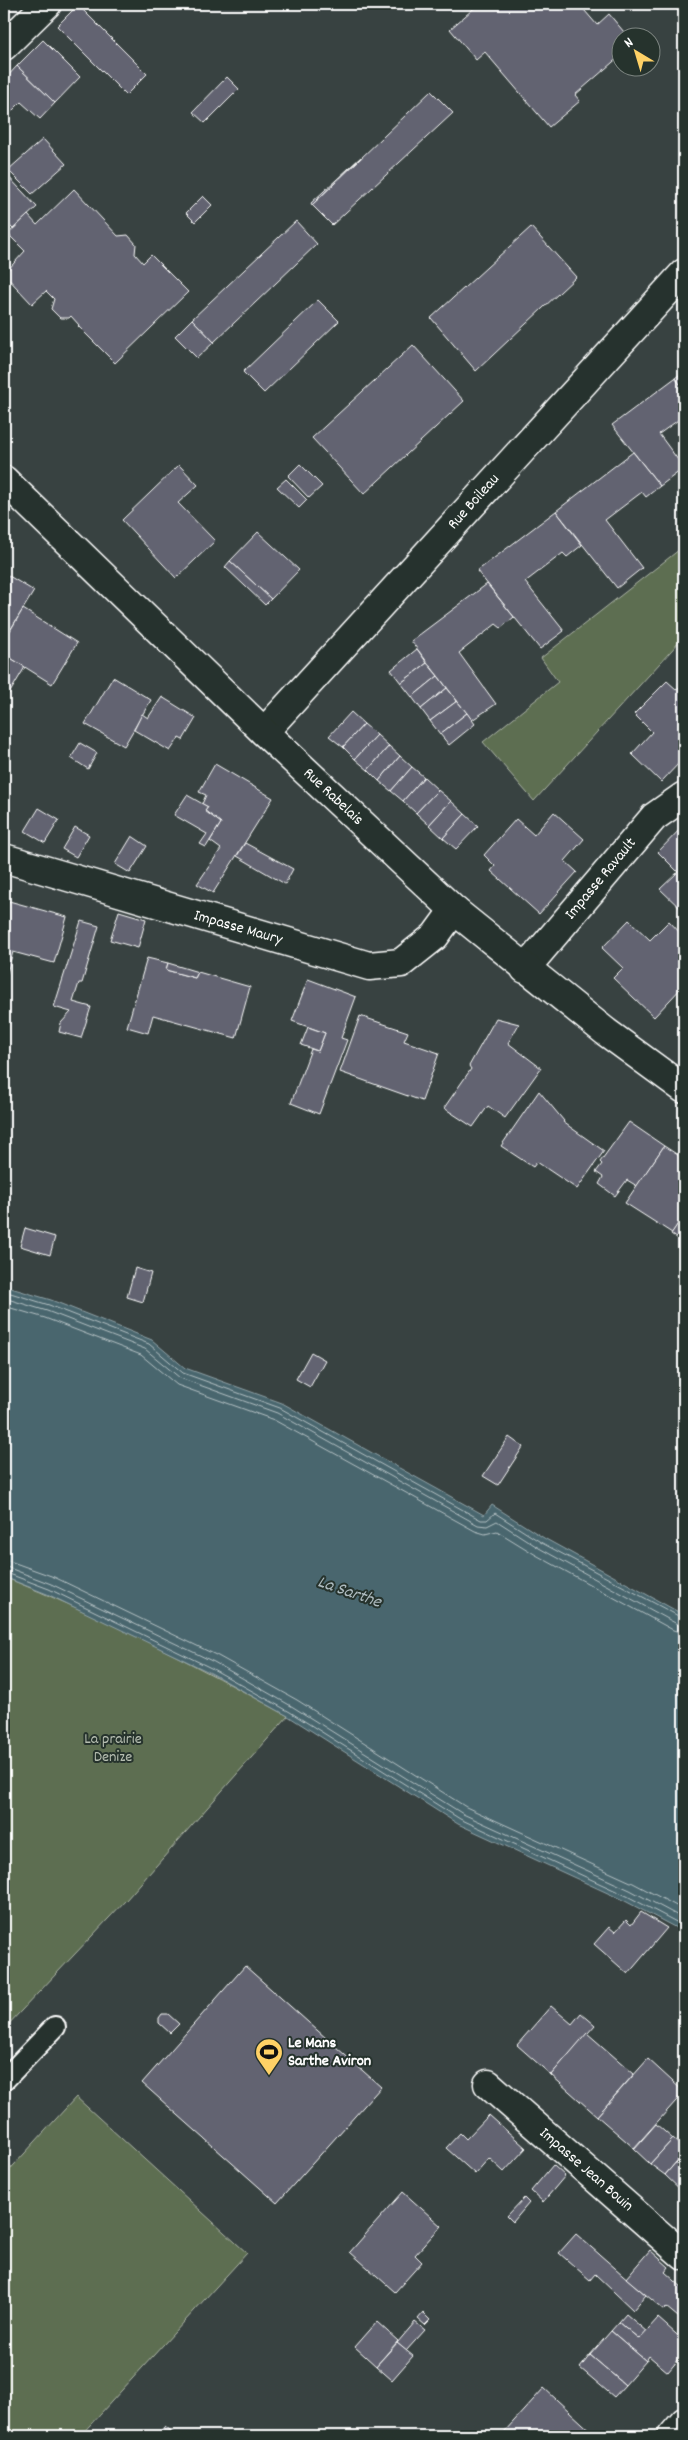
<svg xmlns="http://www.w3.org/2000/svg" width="688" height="2440" font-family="Dekko,sans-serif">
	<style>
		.green { fill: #5d6e51; stroke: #aeb6a8 }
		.water { fill: #48666e; stroke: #91a3a8 }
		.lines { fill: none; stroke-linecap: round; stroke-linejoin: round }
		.shore { stroke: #b6c2c5; stroke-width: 1 }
		.building { fill: #626471; stroke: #fff }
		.service-casing { stroke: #fff; stroke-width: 24 }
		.minor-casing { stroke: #fff; stroke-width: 31 }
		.tertiary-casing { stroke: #fff; stroke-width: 31 }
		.service { stroke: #26332d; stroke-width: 20 }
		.minor { stroke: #26332d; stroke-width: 28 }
		.tertiary { stroke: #26332d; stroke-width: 28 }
		.labels { text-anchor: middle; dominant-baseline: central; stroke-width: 4; stroke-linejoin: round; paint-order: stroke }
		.street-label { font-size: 16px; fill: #fff; stroke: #26332d }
		.park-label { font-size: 16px; fill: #b6beb1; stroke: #26332d }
		.poi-label { font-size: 16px; font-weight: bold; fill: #fff; stroke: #26332d; text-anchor: start }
		.water-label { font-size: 18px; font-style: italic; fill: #adbabe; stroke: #26332d }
	</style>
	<rect width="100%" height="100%" fill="#384241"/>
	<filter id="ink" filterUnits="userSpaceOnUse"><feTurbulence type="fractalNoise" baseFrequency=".02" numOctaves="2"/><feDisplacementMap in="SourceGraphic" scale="10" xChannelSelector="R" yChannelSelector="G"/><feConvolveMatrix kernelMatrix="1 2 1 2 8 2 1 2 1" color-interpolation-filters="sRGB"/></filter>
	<g filter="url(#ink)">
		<g class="green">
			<polygon points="684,546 684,642 681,640 534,801 483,742 558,682 541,658"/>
			<path d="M4,1577C102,1616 196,1665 288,1716L126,1900L4,2029Z"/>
			<polygon points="76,2097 247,2253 80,2436 4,2436 4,2176"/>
		</g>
		<polygon class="water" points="4,1286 51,1300 152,1340 185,1368 282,1403 484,1515 492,1505 544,1538 684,1615 684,1932 625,1901 458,1824 288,1716 209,1672 47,1594 4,1577"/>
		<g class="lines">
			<g class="shore">
				<polyline points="4,1291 49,1305 149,1344 183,1373 280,1408 481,1520 487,1520 495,1513 542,1543 684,1619"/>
				<polyline points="4,1298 47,1311 145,1349 180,1378 277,1413 478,1525 487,1526 497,1521 539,1548 677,1624 684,1625"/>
				<polyline points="4,1306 45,1318 141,1355 177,1385 274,1420 475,1531 485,1534 497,1531 536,1555 673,1630 684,1633"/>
				<polyline points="4,1559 54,1577 218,1656 297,1700 466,1807 633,1883 684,1910"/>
				<polyline points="4,1566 51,1584 214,1662 293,1707 463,1814 630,1890 684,1919"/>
				<polyline points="4,1572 49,1589 211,1668 290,1712 460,1819 627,1896 684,1926"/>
			</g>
		</g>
		<g class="building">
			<polygon points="479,4 579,4 597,25 609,14 629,38 620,38 620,56 575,95 580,101 549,127 485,52 476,60 450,29"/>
			<polygon points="78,5 147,74 126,95 57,26"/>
			<polygon points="43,40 80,77 55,103 17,66"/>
			<polygon points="17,66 55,103 40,119 21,102 4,119 4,80"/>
			<polygon points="227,77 239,89 205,123 193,112"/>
			<polygon points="431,91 453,113 332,225 312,205"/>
			<polygon points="43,139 66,164 32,194 8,170"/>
			<polygon points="361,157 312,205 311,203"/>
			<polygon points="4,172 37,207 13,229 4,220"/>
			<polygon points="74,189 118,236 128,235 136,244 135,254 143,263 151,255 188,292 115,363 78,326 79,325 71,316 69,318 60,318 51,309 54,299 46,291 32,304 4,274 25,251 8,234 28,215 37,225"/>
			<polygon points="203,196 212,205 195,222 186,213"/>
			<polygon points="296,221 317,244 214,342 192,319"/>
			<polygon points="531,227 576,277 476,371 431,318"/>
			<polygon points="318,300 339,321 264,393 243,372"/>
			<polygon points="192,319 214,342 197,358 175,336"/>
			<polygon points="413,345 464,401 364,494 312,438"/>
			<polygon points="684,371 684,389 675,378"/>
			<polygon points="675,378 684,389 684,421 681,418 659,434 684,468 660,486 612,425"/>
			<polygon points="633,452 660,486 646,497 642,492 605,520 642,568 617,588 556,511"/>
			<polygon points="300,464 322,486 309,498 288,476"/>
			<polygon points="179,465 198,485 178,503 215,541 176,578 122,520"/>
			<polygon points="286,479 307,500 299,508 277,487"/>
			<polygon points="556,511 582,545 567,557 563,553 525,582 564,631 540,649 477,571"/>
			<polygon points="258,532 299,570 271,599 230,561"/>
			<polygon points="230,561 271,599 265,605 225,567"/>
			<polygon points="4,573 34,591 6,637 4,635"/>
			<polygon points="487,584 514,617 501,628 496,624 459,653 496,704 472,720 411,641"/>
			<polygon points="23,609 77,643 52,684 4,654 4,641"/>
			<polygon points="417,649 427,663 401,683 391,670"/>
			<polygon points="4,654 25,667 9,694 4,691"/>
			<polygon points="427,663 438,676 412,697 401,683"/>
			<polygon points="438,676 447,688 421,709 412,697"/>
			<polygon points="113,677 151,700 124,746 85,724"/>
			<polygon points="667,681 677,690 682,684 684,686 684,762 682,760 661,782 632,754 652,732 634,714"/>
			<polygon points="447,688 457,701 430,721 421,709"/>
			<polygon points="162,697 196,718 183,740 179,738 170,751 134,730 142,714 148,718"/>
			<polygon points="457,701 467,713 440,734 430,721"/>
			<polygon points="351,712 364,724 343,747 329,736"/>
			<polygon points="467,713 475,724 449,745 440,734"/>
			<polygon points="364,724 377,735 355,759 343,747"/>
			<polygon points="377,735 389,746 368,770 355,759"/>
			<polygon points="80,743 97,753 88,769 71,758"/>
			<polygon points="389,746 400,756 379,781 368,770"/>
			<polygon points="400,756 412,767 391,791 379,781"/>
			<polygon points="215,764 273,798 213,893 197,884 221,849 210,841 221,823 205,811 208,807 202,804 206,795 199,792"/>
			<polygon points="412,767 424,777 403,801 391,791"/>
			<polygon points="424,777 438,790 416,813 403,801"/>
			<polygon points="438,790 451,801 429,825 416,813"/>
			<polygon points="187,795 208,807 205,811 221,823 206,847 200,844 207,834 174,815"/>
			<polygon points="451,801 465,814 443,838 429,825"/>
			<polygon points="39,808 59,820 45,843 25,831"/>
			<polygon points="554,812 584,839 565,861 577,872 539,914 491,871 495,866 484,855 516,819 534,835"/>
			<polygon points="465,814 478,826 456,849 443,838"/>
			<polygon points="684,825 684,912 660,889 678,872 658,852"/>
			<polygon points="75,827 89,835 76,857 62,849"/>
			<polygon points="132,836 147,846 130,873 115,864"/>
			<polygon points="245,843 293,869 285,884 237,856"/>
			<polygon points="4,899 9,901 4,919"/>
			<polygon points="9,901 67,917 54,963 13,952 6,976 4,975 4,919"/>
			<polygon points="119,911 146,919 138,948 110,940"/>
			<polygon points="629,920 650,940 669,921 684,937 684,985 654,1017 613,978 623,968 602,948"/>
			<polygon points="81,921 99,926 82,983 79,983 73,1002 91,1007 81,1038 59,1032 61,1023 71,1012 54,1007"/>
			<polygon points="147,958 168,963 166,970 195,978 198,972 250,987 236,1038 153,1015 148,1033 127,1027"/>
			<polygon points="168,963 198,972 195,978 166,970"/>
			<polygon points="308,979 356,997 341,1038 347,1040 319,1114 291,1103 311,1049 318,1051 325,1033 292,1021"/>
			<polygon points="360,1016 408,1032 404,1041 439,1053 422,1101 340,1072"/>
			<polygon points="496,1018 519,1024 508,1043 541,1068 505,1118 488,1106 473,1127 444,1108 471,1069 469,1066"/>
			<polygon points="308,1027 325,1033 318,1051 301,1045"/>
			<polygon points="539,1091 564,1121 563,1122 604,1151 577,1189 537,1162 533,1167 501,1146"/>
			<polygon points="629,1122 664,1146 637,1186 627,1180 615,1196 599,1184 603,1177 596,1172 602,1164 600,1162"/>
			<polygon points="664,1146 684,1159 684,1215 672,1233 625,1203"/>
			<polygon points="684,1215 684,1243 671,1234"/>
			<polygon points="25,1228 55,1237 50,1255 20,1246"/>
			<polygon points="135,1268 151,1273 143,1302 127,1297"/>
			<polygon points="311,1352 325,1360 310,1387 296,1379"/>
			<polygon points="509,1437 523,1447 498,1485 483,1476"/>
			<polygon points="641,1912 667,1928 628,1974 594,1944 609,1927 615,1932 626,1920 631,1925"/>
			<polygon points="245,1966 381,2087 277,2203 142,2083"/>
			<polygon points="551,2006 572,2024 581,2013 595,2025 551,2075 517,2045"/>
			<polygon points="162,2014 168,2014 179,2024 170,2033 159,2023 159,2018"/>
			<polygon points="587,2033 634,2074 597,2116 551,2075"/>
			<polygon points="648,2059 684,2092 634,2148 597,2116"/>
			<polygon points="489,2115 526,2148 504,2172 489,2158 475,2174 446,2148 460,2133 466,2139"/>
			<polygon points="656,2124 673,2139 650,2164 634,2149"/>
			<polygon points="673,2139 684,2149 684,2153 665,2175 650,2164"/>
			<polygon points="684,2153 684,2193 665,2175"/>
			<polygon points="553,2165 565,2176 543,2202 531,2191"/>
			<polygon points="403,2192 441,2226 415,2255 422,2262 395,2292 350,2252"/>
			<polygon points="524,2198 529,2203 513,2222 507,2216"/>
			<polygon points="576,2234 646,2295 633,2310 595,2274 590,2280 559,2253"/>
			<polygon points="650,2250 669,2267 665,2272 684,2289 684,2322 666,2307 664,2310 626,2278"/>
			<polygon points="423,2313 430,2320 425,2325 418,2319"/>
			<polygon points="626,2314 647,2332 639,2339 619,2322"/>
			<polygon points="658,2318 684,2341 684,2353 668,2372 649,2356 646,2361 611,2331 619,2322 639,2339"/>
			<polygon points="377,2322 398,2341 376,2366 355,2347"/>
			<polygon points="415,2322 425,2330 406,2351 397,2343"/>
			<polygon points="611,2331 646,2361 625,2385 590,2355"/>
			<polygon points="397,2343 413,2356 392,2380 376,2366"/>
			<polygon points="590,2355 625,2385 614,2397 580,2368"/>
			<polygon points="544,2388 595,2435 594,2436 509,2436 504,2432"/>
			<polygon points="165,2426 177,2436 156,2436"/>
		</g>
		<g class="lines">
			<g class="service-casing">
				<polyline id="service" points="4,2080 55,2027"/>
			</g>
			<g class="minor-casing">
				<g id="minor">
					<polyline points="4,46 47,4"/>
					<polyline points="264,732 684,273"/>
					<polyline points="4,858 369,966 401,963 435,936 454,910"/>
					<polyline points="525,969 654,817 684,796"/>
					<polyline points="488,2084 684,2256"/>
					<polyline points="672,2436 684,2422"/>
				</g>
			</g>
			<g class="tertiary-casing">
				<polyline id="tertiary" points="4,480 264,732 454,910 606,1032 684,1089"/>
			</g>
			<use href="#service" class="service"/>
			<use href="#minor" class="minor"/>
			<use href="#tertiary" class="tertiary"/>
		</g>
	</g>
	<defs>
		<g id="stadium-pin" transform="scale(1.4375)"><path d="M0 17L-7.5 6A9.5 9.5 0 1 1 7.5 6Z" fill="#ffd166" stroke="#26332d"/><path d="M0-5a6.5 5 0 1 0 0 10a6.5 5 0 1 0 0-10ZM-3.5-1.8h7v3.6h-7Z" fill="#111"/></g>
	</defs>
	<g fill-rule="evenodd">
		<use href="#stadium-pin" x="269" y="2052"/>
	</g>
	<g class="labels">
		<g class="street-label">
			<text transform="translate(474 502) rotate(-48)">Rue Boileau</text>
			<text transform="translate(333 797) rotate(43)">Rue Rabelais</text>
			<text transform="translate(601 879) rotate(-50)">Impasse Ravault</text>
			<text transform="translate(238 928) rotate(16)">Impasse Maury</text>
			<text transform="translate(586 2170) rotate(41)">Impasse Jean Bouin</text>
		</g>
		<g class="park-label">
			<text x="113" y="1739">La prairie<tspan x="113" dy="18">Denize</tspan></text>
		</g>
		<g class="poi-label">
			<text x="288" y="2043">Le Mans<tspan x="288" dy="18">Sarthe Aviron</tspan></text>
		</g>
		<g class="water-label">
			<text transform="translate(349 1593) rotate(19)">La Sarthe</text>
		</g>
	</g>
	<rect width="688" height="2440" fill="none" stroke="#26332d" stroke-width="20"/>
	<rect x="10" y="10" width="668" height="2420" fill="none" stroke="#fff" stroke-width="2" filter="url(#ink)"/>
	<g transform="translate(636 52) rotate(322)"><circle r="24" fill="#26332d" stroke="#7d8581"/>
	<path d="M0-4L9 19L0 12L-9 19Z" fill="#ffd166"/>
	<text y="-8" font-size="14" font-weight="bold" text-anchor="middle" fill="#ffffff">N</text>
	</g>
</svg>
